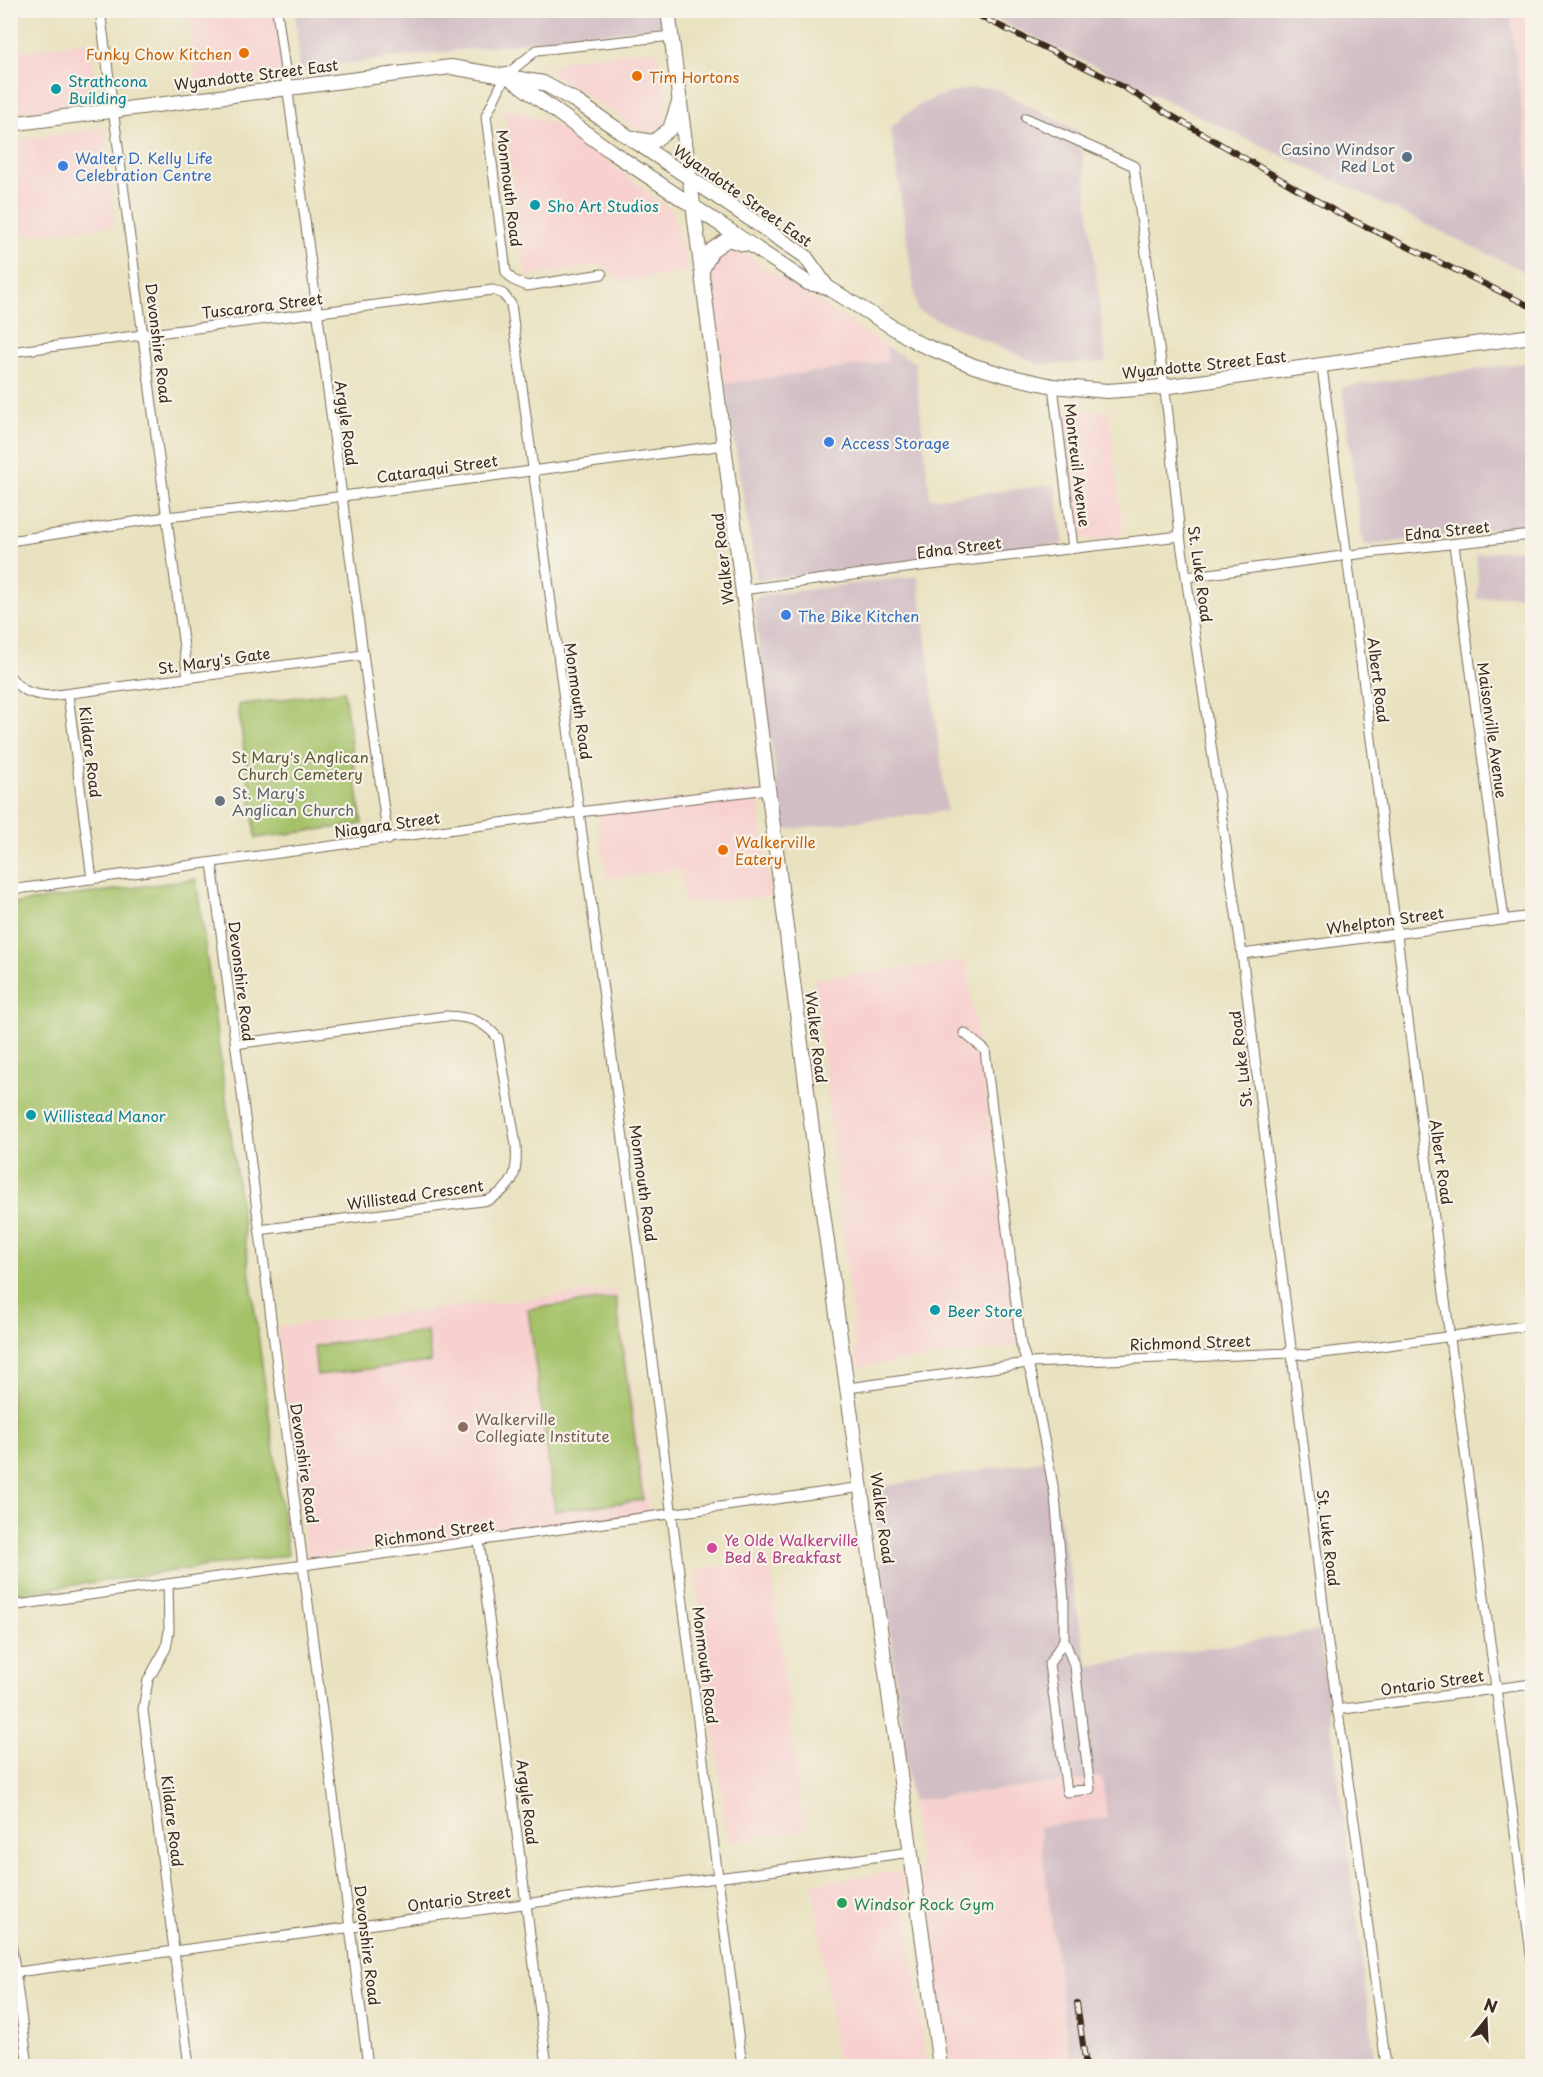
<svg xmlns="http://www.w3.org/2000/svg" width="1543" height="2077" font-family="'Playpen Sans',sans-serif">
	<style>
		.built { fill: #f7d0cf }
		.industrial { fill: #d2bec5 }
		.green { fill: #a5c269; stroke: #707644; stroke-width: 1.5 }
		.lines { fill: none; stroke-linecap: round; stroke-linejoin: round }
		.minor-casing { stroke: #786a57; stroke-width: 11 }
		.secondary-casing { stroke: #786a57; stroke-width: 16 }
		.minor { stroke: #fff; stroke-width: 9 }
		.secondary { stroke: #fff; stroke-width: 14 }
		.rail-casing { stroke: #3b2a1e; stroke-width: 6 }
		.rail { stroke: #f7f3e8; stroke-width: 4; stroke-dasharray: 11; stroke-linecap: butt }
		.food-dot { fill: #e8710a; stroke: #f7f3e8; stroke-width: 2 }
		.culture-dot { fill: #0f9aa8; stroke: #f7f3e8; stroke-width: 2 }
		.service-dot { fill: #5c6f8a; stroke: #f7f3e8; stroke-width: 2 }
		.shop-dot { fill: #3f7fe0; stroke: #f7f3e8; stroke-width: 2 }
		.worship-dot { fill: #6b7280; stroke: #f7f3e8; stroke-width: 2 }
		.education-dot { fill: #8d6e63; stroke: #f7f3e8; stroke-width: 2 }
		.hotel-dot { fill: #d1479c; stroke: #f7f3e8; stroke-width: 2 }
		.leisure-dot { fill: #2e9e5b; stroke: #f7f3e8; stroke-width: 2 }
		.labels { text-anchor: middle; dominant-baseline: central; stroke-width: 4.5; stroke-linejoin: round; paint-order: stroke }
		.food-label { font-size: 15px; fill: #c56008; stroke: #f7f3e8; text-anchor: start }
		.street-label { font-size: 15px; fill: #3b2a1e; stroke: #f7f3e8 }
		.culture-label { font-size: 15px; fill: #0d838f; stroke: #f7f3e8; text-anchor: start }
		.service-label { font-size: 15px; fill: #4e5e75; stroke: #f7f3e8; text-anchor: end }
		.shop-label { font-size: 15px; fill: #366cbe; stroke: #f7f3e8; text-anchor: start }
		.park-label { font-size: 15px; fill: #5b5834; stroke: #f7f3e8 }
		.worship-label { font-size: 15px; fill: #5b616d; stroke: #f7f3e8; text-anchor: start }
		.education-label { font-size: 15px; fill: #785e54; stroke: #f7f3e8; text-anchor: start }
		.hotel-label { font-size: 15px; fill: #b23c85; stroke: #f7f3e8; text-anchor: start }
		.leisure-label { font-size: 15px; fill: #27864d; stroke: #f7f3e8; text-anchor: start }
	</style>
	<rect width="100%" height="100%" fill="#f7f3e8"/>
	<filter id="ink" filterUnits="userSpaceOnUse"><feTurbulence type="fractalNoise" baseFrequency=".0167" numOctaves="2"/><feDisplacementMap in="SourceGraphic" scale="12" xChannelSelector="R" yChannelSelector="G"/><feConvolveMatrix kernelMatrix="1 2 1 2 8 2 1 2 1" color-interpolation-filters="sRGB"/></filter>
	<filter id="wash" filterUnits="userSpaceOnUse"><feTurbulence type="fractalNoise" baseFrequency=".008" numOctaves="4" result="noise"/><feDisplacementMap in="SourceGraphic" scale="24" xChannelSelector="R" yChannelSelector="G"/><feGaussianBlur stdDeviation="1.35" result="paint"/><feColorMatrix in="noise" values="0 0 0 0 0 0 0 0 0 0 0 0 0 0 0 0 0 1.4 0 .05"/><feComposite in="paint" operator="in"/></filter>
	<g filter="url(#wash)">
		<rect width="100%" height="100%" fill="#e9e2c0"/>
		<g class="built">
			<polygon points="188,11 277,11 285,72 197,85"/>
			<polygon points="1510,11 1532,11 1532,198"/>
			<polygon points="19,19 22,51 91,41 98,101 11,114 11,20"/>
			<polygon points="647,50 658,52 667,100 666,125 646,134 547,71 564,60"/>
			<polygon points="504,108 554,124 603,157 672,211 689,272 622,282 601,264 526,277"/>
			<polygon points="104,128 115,226 11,236 11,141"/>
			<polygon points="730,248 739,250 887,347 887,362 725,384 711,267 713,256 722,250"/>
			<polygon points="1056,410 1109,411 1123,531 1114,538 1099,540 1072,538"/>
			<polygon points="757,790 771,896 685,904 680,869 607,879 597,810"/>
			<polygon points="966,961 1021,1345 858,1367 814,979"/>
			<polygon points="617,1289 649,1514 308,1558 277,1327"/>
			<polygon points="770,1561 804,1830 728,1842 695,1570"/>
			<polygon points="1102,1776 1107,1818 1039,1827 1071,2066 948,2066 911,1802"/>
			<polygon points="902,1870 926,2066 837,2066 813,1884"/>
		</g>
		<g class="industrial">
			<polygon points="661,10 663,26 300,69 295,11"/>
			<polygon points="979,11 1510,11 1532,198 1532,275"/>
			<polygon points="973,88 994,88 1080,132 1106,362 1039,364 917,311 891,128 903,116 920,105 939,96"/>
			<polygon points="887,347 915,363 930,499 1055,485 1064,544 757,580 725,384 887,362"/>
			<polygon points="1532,362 1532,524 1363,546 1342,387"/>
			<polygon points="1532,548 1532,594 1477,599 1478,581 1476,554"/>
			<polygon points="918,576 947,811 782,830 754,605 755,599 763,595"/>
			<polygon points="1048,1460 1088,1666 1319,1631 1376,2066 1071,2066 1039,1827 1107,1818 1102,1777 911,1801 872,1488"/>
		</g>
		<g class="green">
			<polygon points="344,691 362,824 256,838 238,705"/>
			<polygon points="196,879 288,1555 11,1594 11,904"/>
			<polygon points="616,1298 643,1500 555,1511 528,1309"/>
			<polygon points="427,1331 431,1362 317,1375 314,1346"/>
		</g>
	</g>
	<g filter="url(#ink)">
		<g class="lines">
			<g class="minor-casing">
				<g id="minor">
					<polyline points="100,10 188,678"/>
					<polyline points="277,10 388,840"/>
					<polyline points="1026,118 1134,166 1168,414 1180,536 1242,954 1328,1644 1357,1842 1386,2066"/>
					<polyline points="602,274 527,286 513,280 506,272 486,116 506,75 537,50 672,36"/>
					<polyline points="10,352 493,290 503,294 511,304 642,1281 742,2066"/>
					<polyline points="1322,367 1532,1961"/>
					<polyline points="1053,386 1073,548"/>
					<polyline points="10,541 166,517 254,508 725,445"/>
					<polyline points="1454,545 1504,919"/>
					<polyline points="1187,577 1349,555 1532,535"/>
					<polyline points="742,590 913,567 1180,536"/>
					<path d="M10,676C21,692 31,694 49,696L363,655"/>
					<polyline points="68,695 92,879"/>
					<polyline points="212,863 368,2066"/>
					<polyline points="10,890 579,812 768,789"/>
					<polyline points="1242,954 1532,916"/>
					<polyline points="964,1033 985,1050 1021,1345 1032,1377 1055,1496 1064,1599 1064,1640 1075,1667 1090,1789 1067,1792 1049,1664 1064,1640"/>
					<path d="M235,1044L446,1016C471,1017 482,1020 498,1038L516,1145C518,1174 514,1186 489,1200L259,1230"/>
					<polyline points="848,1388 1028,1363 1291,1353 1305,1355 1366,1348 1532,1325"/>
					<polyline points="479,1541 547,2066"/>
					<polyline points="168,1584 169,1631 166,1648 148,1680 143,1710 189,2066"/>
					<polyline points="10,1606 862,1487"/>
					<polyline points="1336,1710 1532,1684"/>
					<polyline points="10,1934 28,2066"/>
					<polyline points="10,1973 911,1852"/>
				</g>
			</g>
			<g class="secondary-casing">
				<g id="secondary">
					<polyline points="668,10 818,1176 940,2066"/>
					<polyline points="506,75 612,152 808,283 827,287 918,343 974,366 1008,376 1053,386 1107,391 1163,387 1532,336"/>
					<polyline points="10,124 451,67 543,83 574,100 805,256 827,287"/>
					<polyline points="635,139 653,142 670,129 679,102"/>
					<polyline points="703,268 712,250 728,239 744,244"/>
				</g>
			</g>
			<use href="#minor" class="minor"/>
			<use href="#secondary" class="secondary"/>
			<g class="rail-casing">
				<g id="rail">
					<polyline points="967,10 1109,79 1340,214 1532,307"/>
					<polyline points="1077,2003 1086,2066"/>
				</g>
			</g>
			<use href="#rail" class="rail"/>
		</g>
	</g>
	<g class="food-dot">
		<circle cx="244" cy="53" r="6"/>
		<circle cx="637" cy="76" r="6"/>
		<circle cx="723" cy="850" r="6"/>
	</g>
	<g class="culture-dot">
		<circle cx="56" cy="89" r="6"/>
		<circle cx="535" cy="205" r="6"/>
		<circle cx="31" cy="1115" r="6"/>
		<circle cx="935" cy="1310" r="6"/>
	</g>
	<circle class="service-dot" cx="1407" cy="157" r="6"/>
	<g class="shop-dot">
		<circle cx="63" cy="166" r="6"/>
		<circle cx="829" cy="442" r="6"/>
		<circle cx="786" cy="615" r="6"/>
	</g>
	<circle class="worship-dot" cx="220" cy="801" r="6"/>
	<circle class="education-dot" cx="463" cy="1427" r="6"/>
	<circle class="hotel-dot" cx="712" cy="1548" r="6"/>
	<circle class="leisure-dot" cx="842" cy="1903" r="6"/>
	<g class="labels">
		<g class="food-label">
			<text x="232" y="53" text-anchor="end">Funky Chow Kitchen</text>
			<text x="649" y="76">Tim Hortons</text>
			<text x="735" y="841">Walkerville<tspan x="735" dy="17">Eatery</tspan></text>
		</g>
		<g class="street-label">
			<text transform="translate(256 74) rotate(-7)">Wyandotte Street East</text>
			<text transform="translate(510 188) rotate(83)">Monmouth Road</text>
			<text transform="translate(743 195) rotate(35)">Wyandotte Street East</text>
			<text transform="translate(262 305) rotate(-7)">Tuscarora Street</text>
			<text transform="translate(159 343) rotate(83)">Devonshire Road</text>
			<text transform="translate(1204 364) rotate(-6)">Wyandotte Street East</text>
			<text transform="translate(347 423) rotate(82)">Argyle Road</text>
			<text transform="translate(1078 465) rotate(83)">Montreuil Avenue</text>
			<text transform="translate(437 468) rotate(-8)">Cataraqui Street</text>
			<text transform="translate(1447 530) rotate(-6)">Edna Street</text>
			<text transform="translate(959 547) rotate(-7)">Edna Street</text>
			<text transform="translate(722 559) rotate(-97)">Walker Road</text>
			<text transform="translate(1201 574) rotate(82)">St. Luke Road</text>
			<text transform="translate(214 660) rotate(-8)">St. Mary's Gate</text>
			<text transform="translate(1379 680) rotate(83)">Albert Road</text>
			<text transform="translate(579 701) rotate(82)">Monmouth Road</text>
			<text transform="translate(1493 730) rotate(82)">Maisonville Avenue</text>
			<text transform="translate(91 752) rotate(83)">Kildare Road</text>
			<text transform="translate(387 824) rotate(-8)">Niagara Street</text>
			<text transform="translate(1385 920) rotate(-8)">Whelpton Street</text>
			<text transform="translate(242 981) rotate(83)">Devonshire Road</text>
			<text transform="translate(817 1037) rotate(83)">Walker Road</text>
			<text transform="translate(1240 1059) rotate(-97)">St. Luke Road</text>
			<text transform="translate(1442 1162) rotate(82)">Albert Road</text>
			<text transform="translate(644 1183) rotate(82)">Monmouth Road</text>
			<text transform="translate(415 1194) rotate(-8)">Willistead Crescent</text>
			<text transform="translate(1190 1342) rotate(-2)">Richmond Street</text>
			<text transform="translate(305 1463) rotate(82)">Devonshire Road</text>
			<text transform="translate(883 1518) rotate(82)">Walker Road</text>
			<text transform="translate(434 1532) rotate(-8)">Richmond Street</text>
			<text transform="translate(1329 1538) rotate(83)">St. Luke Road</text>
			<text transform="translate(706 1665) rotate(83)">Monmouth Road</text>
			<text transform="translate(1432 1682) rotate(-8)">Ontario Street</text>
			<text transform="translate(528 1802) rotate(83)">Argyle Road</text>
			<text transform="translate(173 1821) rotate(83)">Kildare Road</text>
			<text transform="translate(459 1898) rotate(-8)">Ontario Street</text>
			<text transform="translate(368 1945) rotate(83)">Devonshire Road</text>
		</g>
		<g class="culture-label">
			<text x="68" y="80">Strathcona<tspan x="68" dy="17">Building</tspan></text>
			<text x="547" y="205">Sho Art Studios</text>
			<text x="43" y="1115">Willistead Manor</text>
			<text x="947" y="1310">Beer Store</text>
		</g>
		<g class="service-label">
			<text x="1395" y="148">Casino Windsor<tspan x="1395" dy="17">Red Lot</tspan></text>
		</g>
		<g class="shop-label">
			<text x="75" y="157">Walter D. Kelly Life<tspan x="75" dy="17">Celebration Centre</tspan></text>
			<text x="841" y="442">Access Storage</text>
			<text x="798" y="615">The Bike Kitchen</text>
		</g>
		<g class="park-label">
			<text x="300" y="756">St Mary's Anglican<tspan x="300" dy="17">Church Cemetery</tspan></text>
		</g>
		<g class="worship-label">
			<text x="232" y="792">St. Mary's<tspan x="232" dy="17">Anglican Church</tspan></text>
		</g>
		<g class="education-label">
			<text x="475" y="1418">Walkerville<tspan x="475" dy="17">Collegiate Institute</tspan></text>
		</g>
		<g class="hotel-label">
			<text x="724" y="1539">Ye Olde Walkerville<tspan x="724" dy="17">Bed &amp; Breakfast</tspan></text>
		</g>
		<g class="leisure-label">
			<text x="854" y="1903">Windsor Rock Gym</text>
		</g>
	</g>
	<rect width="1543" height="2077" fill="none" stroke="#f7f3e8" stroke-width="36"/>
	<g transform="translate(1486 2020) rotate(18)" stroke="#f7f3e8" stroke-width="4.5" paint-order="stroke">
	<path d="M0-4.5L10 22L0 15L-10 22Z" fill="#3b2a1e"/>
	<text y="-9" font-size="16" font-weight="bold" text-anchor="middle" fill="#3b2a1e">N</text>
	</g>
</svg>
